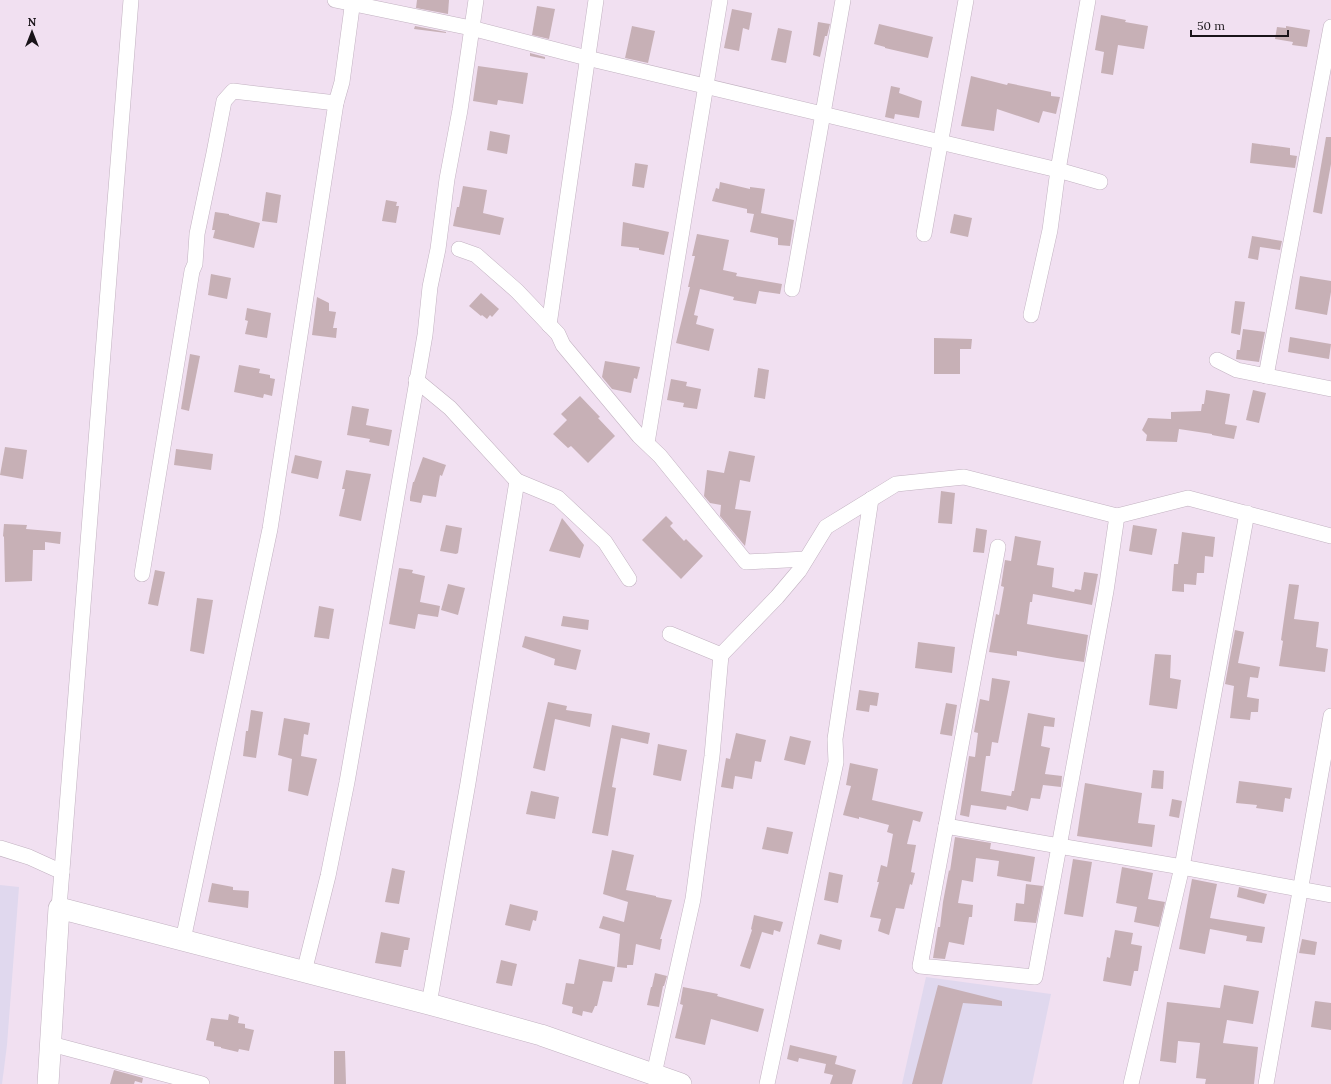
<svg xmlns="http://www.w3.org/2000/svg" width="1331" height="1084" font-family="Lora,serif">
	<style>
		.education { fill: #e0d8ee }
		.building { fill: #c7b0b6 }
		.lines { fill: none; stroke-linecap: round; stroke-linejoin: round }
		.street-casing { stroke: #c2b2c1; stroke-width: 16 }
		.secondary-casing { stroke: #c2b2c1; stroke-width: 22 }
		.street { stroke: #fff; stroke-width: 15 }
		.secondary { stroke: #fff; stroke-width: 21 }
	</style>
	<rect width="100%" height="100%" fill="#f1e0f1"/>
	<g class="education">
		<polygon points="0,885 19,887 7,1045 2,1084 0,1084"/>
		<polygon points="926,977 1051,994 1032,1084 902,1084"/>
	</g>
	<g class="building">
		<polygon points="417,0 449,0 448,14 416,8"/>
		<polygon points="537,6 555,9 549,39 532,35"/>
		<polygon points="732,9 752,13 749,30 743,28 739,51 724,48"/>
		<polygon points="1101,15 1126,20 1125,22 1148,26 1144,49 1118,45 1113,75 1101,73 1104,52 1095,50"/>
		<polygon points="818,22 830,24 827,36 825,36 820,57 813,55"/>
		<polygon points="879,24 933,37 928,58 885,48 885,47 874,44"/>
		<polygon points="415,26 446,32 446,33 414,29"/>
		<polygon points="632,26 655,31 648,63 625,58"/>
		<polygon points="1286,26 1310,30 1307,47 1292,45 1293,42 1275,39 1277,27 1286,28"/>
		<polygon points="778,28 792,31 786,63 771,60"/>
		<polygon points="530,53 545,57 545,59 530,56"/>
		<polygon points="478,66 528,73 523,104 498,100 497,105 473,101"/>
		<polygon points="971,76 1007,85 1008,83 1051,92 1051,96 1060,97 1056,114 1043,111 1039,123 997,109 994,131 961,126"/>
		<polygon points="891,86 900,88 899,93 922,101 919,118 895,114 894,119 885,117"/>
		<polygon points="490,131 510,135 507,154 487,150"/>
		<polygon points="1326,137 1331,137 1331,164 1322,214 1313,212"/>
		<polygon points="1252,143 1290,148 1290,155 1297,156 1295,168 1250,163"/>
		<polygon points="635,163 648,165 644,188 632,186"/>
		<polygon points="720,182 750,189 750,187 765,189 761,213 794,220 790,246 778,245 778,238 750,232 754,214 747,213 747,209 712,201 716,188 719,189"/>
		<polygon points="463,186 487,190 483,213 504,218 500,235 453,226 457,207 459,207"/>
		<polygon points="266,192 281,195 277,223 262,221"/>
		<polygon points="386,200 397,202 396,206 399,206 396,223 382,221"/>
		<polygon points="215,212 229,214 229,215 260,223 254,248 213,238 215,230 212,230"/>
		<polygon points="954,214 972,218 968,237 950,233"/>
		<polygon points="623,222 669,232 664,255 639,250 639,248 621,246"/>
		<polygon points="697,234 729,240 723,270 737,273 736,276 782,284 780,294 759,291 756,304 733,300 734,297 700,289 694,315 698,316 696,324 714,329 709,351 676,343 690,287 688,287 695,256 692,256"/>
		<polygon points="1252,236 1282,241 1280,250 1260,247 1258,260 1248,258"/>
		<polygon points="211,274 231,278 227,299 208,295"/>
		<polygon points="1300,276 1331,281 1331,292 1327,315 1295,309"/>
		<polygon points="481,293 499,309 492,317 490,315 487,319 482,315 481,316 469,306"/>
		<polygon points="317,297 329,303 329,311 336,312 333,328 337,328 336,338 312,335"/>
		<polygon points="1235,301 1245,302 1240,335 1231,333"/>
		<polygon points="247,308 271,313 267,338 245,334 248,321 245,320"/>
		<polygon points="1243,329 1265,332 1259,362 1236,359 1237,350 1240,350"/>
		<polygon points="1290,337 1331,344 1329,359 1288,352"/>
		<polygon points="934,338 972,339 971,349 960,349 960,374 934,374"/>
		<polygon points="190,354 200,356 189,411 181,409"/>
		<polygon points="605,361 640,367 637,379 634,378 631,393 612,389 602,377"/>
		<polygon points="239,365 260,369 259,373 270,375 270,378 275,379 272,396 264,394 263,398 234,392"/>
		<polygon points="758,368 769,370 765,399 754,397"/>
		<polygon points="671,379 687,382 686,386 701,389 697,409 683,407 684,403 667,400"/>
		<polygon points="1206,390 1230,394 1225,424 1237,426 1234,439 1212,435 1212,434 1179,429 1177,442 1146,441 1147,435 1142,430 1148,418 1171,419 1171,412 1201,411 1202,404 1204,404"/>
		<polygon points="1253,390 1266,393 1259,423 1246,420"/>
		<polygon points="580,396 600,417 598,418 615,436 588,463 571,446 568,448 553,434 567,420 561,414"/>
		<polygon points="352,406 369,409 366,425 392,430 389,446 369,442 370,439 347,435"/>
		<polygon points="5,447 27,450 23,479 0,475"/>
		<polygon points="176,449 213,454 211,470 174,465"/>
		<polygon points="729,451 755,456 750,482 740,480 735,509 751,511 745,546 720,516 721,505 710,503 704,496 707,470 724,473"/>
		<polygon points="295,455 322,461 318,479 291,473"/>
		<polygon points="423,457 446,465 442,476 440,475 436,497 423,495 421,503 410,501 410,497 413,482 414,482"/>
		<polygon points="346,470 371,474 361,521 339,516 345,489 342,489"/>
		<polygon points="941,491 955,493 952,524 938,523"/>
		<polygon points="666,516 673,523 670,526 684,541 686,539 703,556 681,579 642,540"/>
		<polygon points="562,518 584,545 580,558 549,551"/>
		<polygon points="4,524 27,525 26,529 61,532 60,544 45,542 45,550 33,550 32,581 5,582 4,537 3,536"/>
		<polygon points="446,525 462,528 458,553 456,554 440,551"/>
		<polygon points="1133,525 1157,529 1152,555 1129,551"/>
		<polygon points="976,528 987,530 984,553 973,552"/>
		<polygon points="1182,532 1215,537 1213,557 1205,556 1204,573 1197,573 1196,585 1184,584 1184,592 1172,591 1174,564 1178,564"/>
		<polygon points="1015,536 1041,541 1037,565 1054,568 1052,587 1074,592 1075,589 1081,590 1084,572 1098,574 1092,605 1033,594 1032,602 1030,602 1027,624 1088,635 1084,662 1057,658 1017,651 1017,656 989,652 996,614 999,615 1004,587 1001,586 1005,560 1011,561"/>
		<polygon points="399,568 413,570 412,573 425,576 420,602 440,606 438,617 418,614 415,629 389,624"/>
		<polygon points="155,570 165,572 158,606 148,604"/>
		<polygon points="448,584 465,588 458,615 441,610"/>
		<polygon points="1289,584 1299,585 1294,619 1319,622 1316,647 1328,649 1325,672 1279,666 1283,641 1281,640"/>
		<polygon points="197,598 213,600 204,654 190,651"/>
		<polygon points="319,606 334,609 329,639 314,637"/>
		<polygon points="563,616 589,620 588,630 561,626"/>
		<polygon points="1235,630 1244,632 1238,663 1260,667 1258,678 1250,677 1247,697 1259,699 1258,712 1251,712 1250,720 1230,718 1234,686 1225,684"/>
		<polygon points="525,636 581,650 576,670 554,665 555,659 522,647"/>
		<polygon points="918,642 955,647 952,673 915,668"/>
		<polygon points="1155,654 1171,655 1170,678 1181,680 1177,709 1149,705"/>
		<polygon points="992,678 1010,681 998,743 992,742 990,756 986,756 981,791 1011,796 1012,791 1014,791 1028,713 1055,718 1054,727 1044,726 1041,746 1050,748 1045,774 1062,776 1061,787 1043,785 1040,799 1031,798 1028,811 1007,806 1006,810 971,805 969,817 960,815 969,756 975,757 978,733 974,732 980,699 989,701"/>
		<polygon points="859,690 879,693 877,706 870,705 869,712 856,710"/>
		<polygon points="548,702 567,706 566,710 592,714 590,727 555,719 545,771 533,768"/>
		<polygon points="946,703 957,705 952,736 940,734"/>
		<polygon points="251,710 263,712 256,758 243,756 246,731 248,731"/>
		<polygon points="284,718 310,723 308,735 304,734 301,756 317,759 308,796 288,791 292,759 278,755"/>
		<polygon points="612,725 650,733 648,744 621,738 612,787 616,788 608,836 592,833"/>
		<polygon points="736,733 766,740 761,762 755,761 752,779 735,776 733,789 721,787 726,758 730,759"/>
		<polygon points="790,736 811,741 805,765 784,760"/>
		<polygon points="658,744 687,750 681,781 653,775"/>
		<polygon points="850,763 878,769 872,800 923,812 920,822 913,820 907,844 916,845 911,872 915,873 912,885 910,884 904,909 896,908 889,935 878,931 881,919 870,917 879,882 877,882 881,865 887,867 893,834 887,832 889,825 859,817 859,819 843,815 851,786 846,785"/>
		<polygon points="1153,770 1164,771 1163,789 1151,788"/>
		<polygon points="1239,781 1292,788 1290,799 1285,798 1283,812 1256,808 1257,805 1236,803"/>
		<polygon points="1085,783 1142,793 1138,823 1155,825 1152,847 1077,836"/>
		<polygon points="531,791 559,797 555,819 526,814"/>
		<polygon points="1172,799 1182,801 1179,818 1169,816"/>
		<polygon points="767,827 793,832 788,854 762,849"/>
		<polygon points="955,837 991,843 990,849 1035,857 1031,882 997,876 999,861 976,858 973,882 962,880 958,903 973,905 972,917 969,917 964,945 949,942 945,959 933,958 938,927 940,927 943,902 949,870 950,871"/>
		<polygon points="612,850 634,855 626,890 656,896 656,897 672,900 660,939 662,939 660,950 636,944 633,965 627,965 627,968 617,967 620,934 599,928 603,916 624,922 628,902 603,894"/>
		<polygon points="1073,859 1092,862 1083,917 1064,914"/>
		<polygon points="1122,867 1153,873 1148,899 1165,902 1159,927 1134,922 1137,907 1116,903"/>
		<polygon points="392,868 405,871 399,904 385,902"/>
		<polygon points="829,872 843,875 838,903 824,900"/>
		<polygon points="1192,879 1217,884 1210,918 1265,927 1262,943 1246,941 1247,936 1210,929 1205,954 1179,949"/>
		<polygon points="212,883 233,887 233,890 249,891 248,908 208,902"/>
		<polygon points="1026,884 1043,886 1036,923 1014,921 1016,903 1024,904"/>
		<polygon points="1239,887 1267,894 1264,904 1237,897"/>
		<polygon points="510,904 538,911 536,921 533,920 530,931 505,925"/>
		<polygon points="754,915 783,922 780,932 774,930 773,935 762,932 750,969 740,966 752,930 751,929"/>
		<polygon points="1115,930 1133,933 1131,944 1142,946 1138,971 1134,971 1131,986 1103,981 1107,957 1110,958"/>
		<polygon points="381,932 410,938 408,950 404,950 401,967 375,963"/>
		<polygon points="820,934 842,940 840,950 817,944"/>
		<polygon points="1302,939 1317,942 1315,955 1299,953"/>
		<polygon points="579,959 615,967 612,982 603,981 597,1006 595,1006 592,1013 583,1011 582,1016 572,1013 573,1007 562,1004 566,983 574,984"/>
		<polygon points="501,960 517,964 512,986 496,983"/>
		<polygon points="655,973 667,976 664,986 663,986 659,1007 647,1005 651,987 652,987"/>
		<polygon points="938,985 1002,1001 1002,1006 963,1003 942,1084 912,1084"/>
		<polygon points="1224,985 1259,991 1253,1024 1227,1020 1223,1043 1258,1047 1254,1084 1205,1084 1206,1079 1196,1078 1200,1043 1178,1041 1176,1063 1160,1061 1167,1002 1220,1008"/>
		<polygon points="683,987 718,994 717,996 764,1009 758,1032 711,1019 705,1045 675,1038 683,1005 680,1004"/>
		<polygon points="1315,1001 1331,1003 1331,1030 1311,1027"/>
		<polygon points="229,1014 239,1017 238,1023 245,1024 245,1028 254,1030 249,1051 239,1049 238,1052 221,1048 221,1047 214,1046 214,1042 206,1040 211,1018 228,1020"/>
		<polygon points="790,1045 837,1056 835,1064 856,1070 852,1084 830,1084 833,1075 824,1073 826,1064 799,1058 798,1062 787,1059"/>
		<polygon points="334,1051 345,1051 346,1084 334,1084"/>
		<polygon points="114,1070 143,1078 142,1083 135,1081 134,1084 110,1084"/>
	</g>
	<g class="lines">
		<g class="street-casing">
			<g id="street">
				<polyline points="335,0 471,28 587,58 1058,170 1100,182"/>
				<polyline points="924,234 966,0"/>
				<polyline points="459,249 476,255 517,291 558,334 563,345 639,436 660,456 746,562 806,559"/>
				<polyline points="792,289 843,0"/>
				<polyline points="1031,315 1050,230 1058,170 1088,0"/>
				<polyline points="549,325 596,0"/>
				<polyline points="1217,360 1237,370 1331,389"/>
				<polyline points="1266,376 1331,27"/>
				<polyline points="416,380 450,408 517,481 558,498 605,542 629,579"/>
				<polyline points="647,443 720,0"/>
				<polyline points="998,547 920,966 1035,977 1106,591 1117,516"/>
				<polyline points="142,574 192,271 195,264 197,234 214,153 224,101 233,91 336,103"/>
				<polyline points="670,634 721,655 777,597 799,571 826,527 896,484 964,477 1117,516 1188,498 1331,536"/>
				<polyline points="946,826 1059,846 1182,867 1331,895"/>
				<polyline points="0,848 29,857 62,872"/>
				<polyline points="59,908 131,0"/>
				<polyline points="183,940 270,529 336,103 342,82 353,0"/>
				<polyline points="304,972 328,876 347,782 425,335 430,287 438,249 447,179 460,110 476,0"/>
				<polyline points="429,1004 468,783 517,481"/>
				<polyline points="51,1044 202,1084"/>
				<polyline points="654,1074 693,899 712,756 721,655"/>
				<polyline points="767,1084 836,762 835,739 871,499"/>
				<polyline points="1131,1084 1182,867 1247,513"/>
				<polyline points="1266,1084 1331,716"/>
			</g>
		</g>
		<g class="secondary-casing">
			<polyline id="secondary" points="48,1084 59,908 429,1004 541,1035 681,1084"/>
		</g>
		<use href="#street" class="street"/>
		<use href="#secondary" class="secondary"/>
	</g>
	<g transform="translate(32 32)" stroke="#f1e0f1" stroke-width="3" paint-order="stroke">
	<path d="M0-3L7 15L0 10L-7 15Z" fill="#191419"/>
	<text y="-6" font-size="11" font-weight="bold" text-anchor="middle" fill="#191419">N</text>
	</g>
	<path d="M1191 30v6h97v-6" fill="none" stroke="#191419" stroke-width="2"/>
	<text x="1197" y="30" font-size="12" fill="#191419" stroke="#f1e0f1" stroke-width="3" paint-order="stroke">50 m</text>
</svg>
